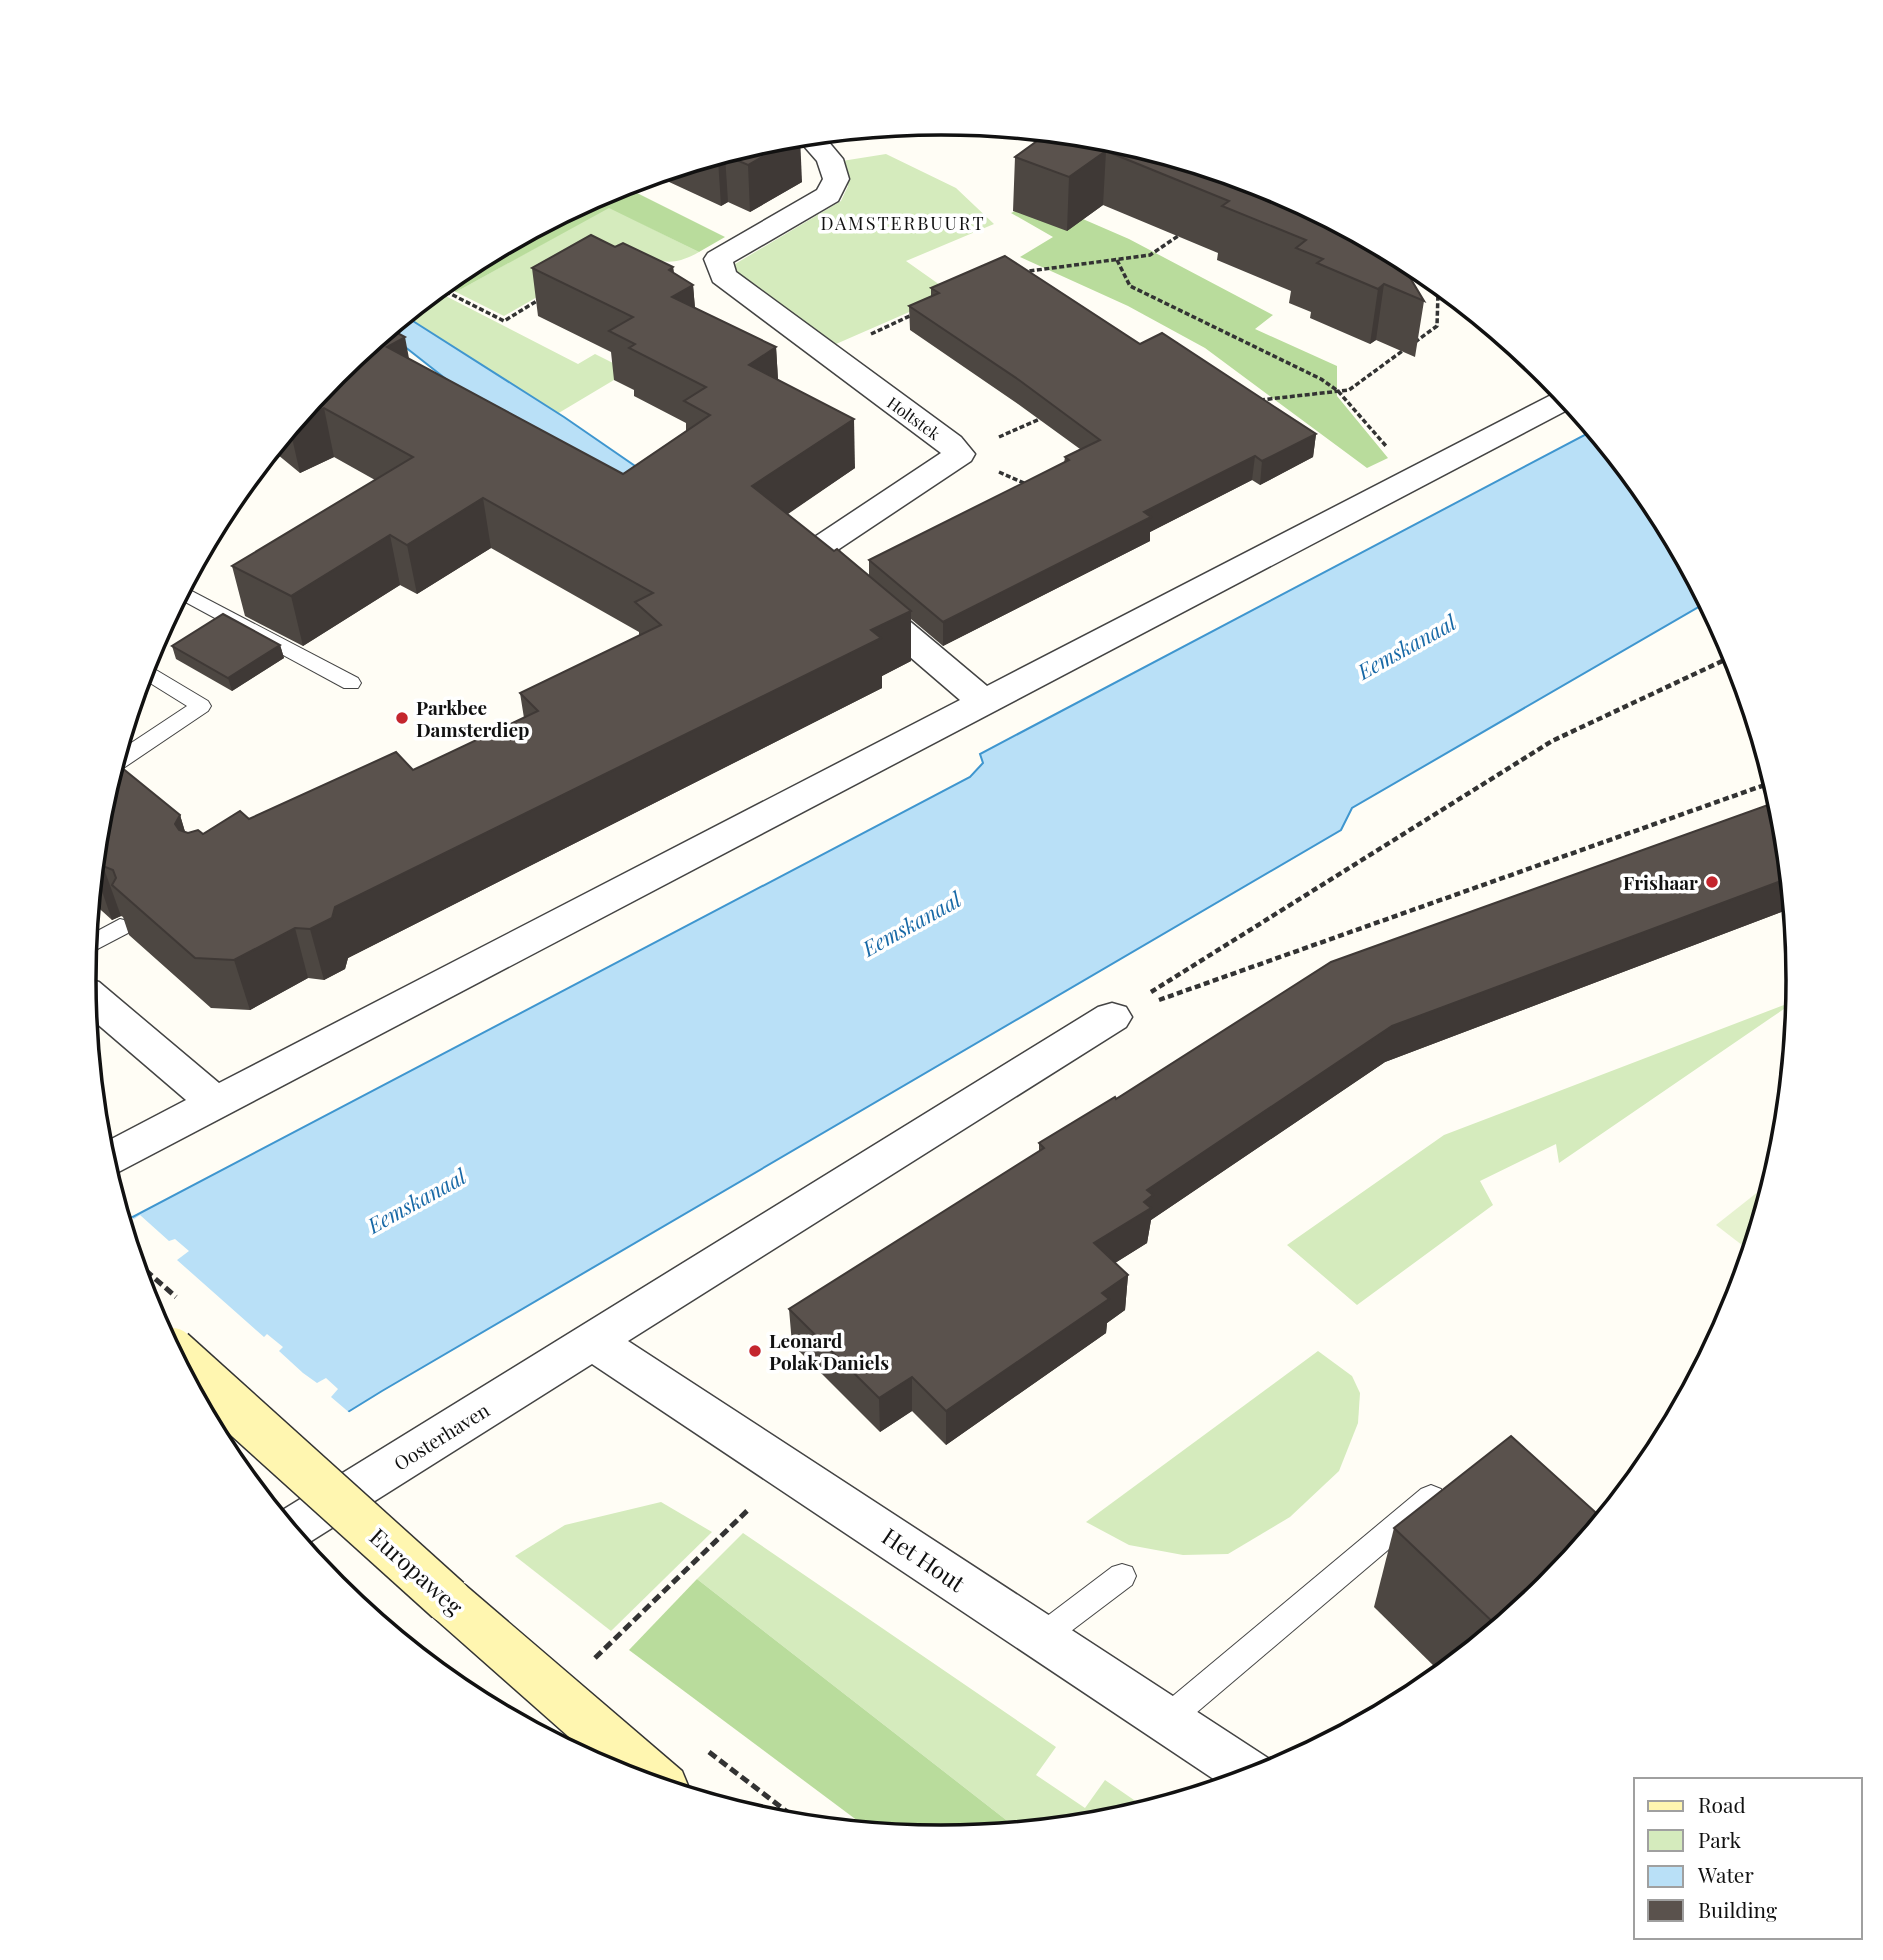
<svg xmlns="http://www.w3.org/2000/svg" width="1883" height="1960" font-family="'Playfair Display',serif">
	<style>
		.green { fill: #d5ebbd }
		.forest { fill: #b9dc9c }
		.pitch { fill: #e6f2cf }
		.water { fill: #b9e0f7; stroke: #3f96cf; stroke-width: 2 }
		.pier { fill: #fffdf5 }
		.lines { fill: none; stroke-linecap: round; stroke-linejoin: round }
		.service-casing { stroke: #444; stroke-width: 2 }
		.minor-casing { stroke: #444; stroke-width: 3 }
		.secondary-casing { stroke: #333; stroke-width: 3 }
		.path-far2 { stroke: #333; stroke-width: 3.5; stroke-dasharray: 5 2.5; stroke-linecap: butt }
		.path-far1 { stroke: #333; stroke-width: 4.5; stroke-dasharray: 6 3.5; stroke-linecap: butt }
		.path { stroke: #333; stroke-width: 5; stroke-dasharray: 9 4.5; stroke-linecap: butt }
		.service { fill: #fff; fill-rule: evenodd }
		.minor { fill: #fff; fill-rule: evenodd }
		.secondary { fill: #fff6b0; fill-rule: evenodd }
		.secondary-bridge-casing { stroke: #333; stroke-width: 49; stroke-linecap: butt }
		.path-bridge { stroke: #333; stroke-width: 5; stroke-dasharray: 9 4.5; stroke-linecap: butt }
		.secondary-bridge { stroke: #fff6b0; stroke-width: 46 }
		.wall { fill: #4d4742 }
		.shaded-wall { fill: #3f3936 }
		.building { fill: #5a524d; stroke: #3f3936; stroke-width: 2 }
		.poi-dot { fill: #c4262e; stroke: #fff; stroke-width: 2.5 }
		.labels { text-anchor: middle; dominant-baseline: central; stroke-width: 7; stroke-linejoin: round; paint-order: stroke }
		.far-street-label { font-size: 16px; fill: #111; stroke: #fff }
		.far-neighbourhood-label { font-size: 18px; letter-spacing: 2px; fill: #111; stroke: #fff }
		.poi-label { font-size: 19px; font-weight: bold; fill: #111; stroke: #fff; text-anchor: start }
		.street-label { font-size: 19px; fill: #111; stroke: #fff }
		.water-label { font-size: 21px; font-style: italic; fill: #1768a6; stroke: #fff }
		.near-street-label { font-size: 23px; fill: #111; stroke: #fff }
		.rim { fill: none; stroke: #111; stroke-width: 3.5 }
	</style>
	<rect width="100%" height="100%" fill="#fffdf5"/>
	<g class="green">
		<polygon points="886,154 956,188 994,224 906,261 940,285 978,282 836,344 736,272 735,264 841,201 848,186 842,161"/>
		<path d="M609,207L699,252C667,270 656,260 626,246L504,316L456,292Z"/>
		<polygon points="436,291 578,364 595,354 629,371 557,414 405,316"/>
		<polygon points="1797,1000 1559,1163 1556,1144 1480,1181 1493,1205 1357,1305 1287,1245 1444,1135"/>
		<polygon points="1318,1351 1352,1376 1360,1393 1358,1423 1339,1471 1290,1517 1228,1554 1183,1555 1129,1545 1086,1522"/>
		<polygon points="661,1502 712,1532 611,1631 515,1556 565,1525"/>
		<polygon points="743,1533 1056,1747 1036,1775 1085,1808 1105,1780 1147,1809 1108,1821 1019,1830 697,1579"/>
	</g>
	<g class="forest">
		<polygon points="621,185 725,237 699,252 609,208 456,292 443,285 465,267"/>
		<polygon points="1039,200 1129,239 1273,315 1255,329 1337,366 1337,396 1388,458 1367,468 1205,348 1128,306 1020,257 1053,237 1011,213"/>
		<polygon points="697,1579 1019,1830 941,1837 870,1830 629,1650"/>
	</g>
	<polygon class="pitch" points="1773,1180 1751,1252 1716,1225"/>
	<g class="water">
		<polygon points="405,316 564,417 731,532 516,434 386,332"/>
		<polygon points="1594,430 1655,504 1707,602 1352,808 1341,830 382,1391 244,1476 228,1456 149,1308 123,1222 970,777 983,763 980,754"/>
	</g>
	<polygon class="pier" points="129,1215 134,1219 140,1215 169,1241 175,1239 189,1251 177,1260 264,1337 267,1334 283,1347 279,1351 303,1373 317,1383 326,1378 338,1389 331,1397 351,1414 246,1478 228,1456 149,1308 122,1219"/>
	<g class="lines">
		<g class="service-casing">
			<g id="service">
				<polygon points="184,587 358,678 361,683 358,688 344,688 178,598"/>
				<polygon points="146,664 208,701 211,706 208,711 122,769 113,771 119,751 187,706 142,678"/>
				<polygon points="120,919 128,921 131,927 128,933 86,955 88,936"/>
				<polygon points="1431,1485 1441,1489 1445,1497 1441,1505 1176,1730 1166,1734 1156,1730 1151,1720 1156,1710 1421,1489"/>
				<polygon points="1122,1564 1132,1567 1136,1576 1132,1585 1050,1647 1040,1651 1030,1647 1026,1638 1030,1629 1112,1567"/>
			</g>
		</g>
		<g class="minor-casing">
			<g id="minor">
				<polygon points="822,134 843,159 849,179 838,201 733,262 736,272 961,437 975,454 971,461 839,549 838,561 987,686 1557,392 1562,391 1575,406 109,1177 100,1145 186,1100 88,1016 84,978 99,982 219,1083 960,700 810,571 805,564 808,545 813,538 941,453 713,282 704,259 708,253 817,190 823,179 817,161 796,137"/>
				<polygon points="1112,1003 1126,1007 1132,1017 1126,1027 628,1341 1271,1760 1275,1769 1224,1786 592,1364 305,1545 302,1546 276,1514 1098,1007"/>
			</g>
		</g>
		<g class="secondary-casing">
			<polygon id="secondary" points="448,1579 465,1585 682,1771 689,1788 686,1794 603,1767 431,1615 424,1600 431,1585"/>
		</g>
		<g class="path-far2">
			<polyline points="1117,260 1130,286 1321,379 1338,391 1386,446"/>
			<polyline points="1022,272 1150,255 1181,234"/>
			<polyline points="439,288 504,321 540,299"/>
			<polyline points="871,334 914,314"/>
			<polyline points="1415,342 1437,326 1438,293 1445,289"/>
			<polyline points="1260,400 1349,390 1405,349"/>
			<polyline points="999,437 1042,418"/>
			<polyline points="999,472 1026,484"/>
		</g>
		<g class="path-far1">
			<polyline points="1151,992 1552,741 1735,655"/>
			<polyline points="1159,1000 1773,782"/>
		</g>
		<g class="path">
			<polyline points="595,1658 750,1508"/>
			<polyline points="709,1752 803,1824"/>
		</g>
		<use href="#service" class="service"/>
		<use href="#minor" class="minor"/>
		<use href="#secondary" class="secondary"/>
		<g class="secondary-bridge-casing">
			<polyline id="secondary-bridge" points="172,1351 448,1600"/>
		</g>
		<polyline class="path-bridge" points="135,1261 176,1297"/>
		<use href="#secondary-bridge" class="secondary-bridge"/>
	</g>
	<g class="wall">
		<polygon points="775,139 802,182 750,212 728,202 721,206 654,175"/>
		<polygon points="1109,139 1409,276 1424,301 1415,357 1376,340 1370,344 1310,318 1311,312 1289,303 1291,291 1217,260 1218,253 1103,205 1067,231 1013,211 1015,157"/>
		<polygon points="615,247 673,267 674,273 693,285 695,308 776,347 778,380 855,468 787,514 834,551 869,576 869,560 1064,463 1065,457 1080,449 1018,404 910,330 909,306 931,296 931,288 1140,344 1316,434 1313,457 1260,485 1252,480 1211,501 1150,532 1150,541 943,646 911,619 911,661 882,676 882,688 348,958 345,969 324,980 308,978 250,1010 211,1008 129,935 123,917 121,916 112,920 92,902 101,812 180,815 185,832 203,834 249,819 413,770 524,718 520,693 639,636 639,632 491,548 417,594 400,585 303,646 245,616 232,566 375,480 334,457 300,473 272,450 335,373 410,359 623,474 686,431 686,423 634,396 634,390 614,380 611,352 538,316 532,268"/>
		<polygon points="1459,301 1506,340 1457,310"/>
		<polygon points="280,645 284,658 232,691 176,659 172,646"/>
		<polygon points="1783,813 1792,908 1385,1062 1151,1220 1147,1243 1115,1263 1128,1275 1125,1310 1107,1323 1106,1333 946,1445 912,1411 880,1432 792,1344 789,1309 1039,1151 1039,1143 1116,1099"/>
		<polygon points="1394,1528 1548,1587 1442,1674 1374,1607"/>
	</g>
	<g class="shaded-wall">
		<polygon points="800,136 802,182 750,212 748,165 797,137"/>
		<polygon points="1106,151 1103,205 1067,231 1069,177"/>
		<polygon points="725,155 728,202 721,206 718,159"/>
		<polygon points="1397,256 1411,263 1406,294 1392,288"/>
		<polygon points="673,267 676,295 693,285 697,333 676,345 669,270"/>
		<polygon points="1384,284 1376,340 1370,344 1378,289"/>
		<polygon points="405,337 414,385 387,347"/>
		<polygon points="776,347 779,396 749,365"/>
		<polygon points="324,408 334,457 300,473 290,429 298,419"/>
		<polygon points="854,419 855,468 756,536 752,486"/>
		<polygon points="1316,434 1313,457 1260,485 1262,461"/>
		<polygon points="1255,456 1252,480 1150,532 1150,541 943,646 943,622 1144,512"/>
		<polygon points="483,498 491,548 417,594 407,545"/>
		<polygon points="390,535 400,585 303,646 291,596"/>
		<polygon points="911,611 911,661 882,676 882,688 348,958 345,969 324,980 310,929 335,907 871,630"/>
		<polygon points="280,645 284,658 232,691 228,678"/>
		<polygon points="180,815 195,865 175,824"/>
		<polygon points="103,866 121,916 112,920 95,871"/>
		<polygon points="1789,878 1792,908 1385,1062 1151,1220 1147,1243 1091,1278 1094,1243 1147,1190 1392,1026"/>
		<polygon points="295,928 308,978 250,1010 234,960"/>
		<polygon points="1128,1275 1125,1310 1107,1323 1106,1333 946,1445 946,1411 1102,1293"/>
		<polygon points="912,1377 912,1411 880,1432 879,1398"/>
	</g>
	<g class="building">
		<polygon points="1048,133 1109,139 1270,188 1397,256 1424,301 1384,284 1378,289 1317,263 1323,259 1296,248 1306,240 1222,206 1229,201 1106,151 1069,177 1015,157"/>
		<polygon points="797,137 748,165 725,155 718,159 714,157 775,139"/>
		<polygon points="591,235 615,247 623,243 673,267 669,270 693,285 672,297 776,347 749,365 854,419 752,486 834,551 837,549 911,611 871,630 881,638 335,907 332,918 310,929 295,928 234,960 195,958 112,885 116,878 113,870 103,866 95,870 101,812 116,763 180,815 175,824 179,830 188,833 198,830 203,834 240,811 249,819 396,752 413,770 538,711 520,693 661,625 635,602 653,593 483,498 407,545 390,535 291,596 232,566 413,457 324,408 298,419 335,373 390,329 405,337 387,347 623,474 710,415 684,401 706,387 629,348 635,344 609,331 633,317 532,268"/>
		<polygon points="1005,256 1140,344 1162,333 1316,434 1262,461 1255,456 1213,477 1144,512 1151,517 943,622 869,560 1069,460 1065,457 1100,440 1019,380 909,306 939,293 931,288"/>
		<polygon points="223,614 280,645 228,678 172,646"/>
		<polygon points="1779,801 1783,813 1789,878 1392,1026 1147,1190 1153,1195 1144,1202 1151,1208 1094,1243 1128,1275 1102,1293 1109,1299 946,1411 912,1377 879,1398 789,1309 1044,1148 1039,1143 1115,1097 1116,1099 1331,962"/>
		<polygon points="1511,1436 1603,1519 1548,1587 1498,1627 1394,1528"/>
	</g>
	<g class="poi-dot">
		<circle cx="402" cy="718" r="7"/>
		<circle cx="1712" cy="882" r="7"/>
		<circle cx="755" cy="1351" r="7"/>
	</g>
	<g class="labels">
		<g class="far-street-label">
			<text transform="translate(914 418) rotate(36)">Holtstek</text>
		</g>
		<g class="far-neighbourhood-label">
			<text x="903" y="223">DAMSTERBUURT</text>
		</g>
		<g class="poi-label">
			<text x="416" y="707">Parkbee<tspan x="416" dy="22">Damsterdiep</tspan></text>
			<text x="1698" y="882" text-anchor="end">Frishaar</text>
			<text x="769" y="1340">Leonard<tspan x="769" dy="22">Polak Daniels</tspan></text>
		</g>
		<g class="street-label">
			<text transform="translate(441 1436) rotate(-32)">Oosterhaven</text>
		</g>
		<g class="water-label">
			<text transform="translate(1406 646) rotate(-29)">Eemskanaal</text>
			<text transform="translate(911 923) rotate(-29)">Eemskanaal</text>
			<text transform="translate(416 1200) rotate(-29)">Eemskanaal</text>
		</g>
		<g class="near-street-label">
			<text transform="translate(924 1559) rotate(34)">Het Hout</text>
			<text transform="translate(417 1571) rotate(42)">Europaweg</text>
		</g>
	</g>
	<path d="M0 0H1883V1960H0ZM96 980a845 845 0 1 1 1690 0a845 845 0 1 1-1690 0Z" fill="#fff" fill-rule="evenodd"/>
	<path class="rim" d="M96 980a845 845 0 1 1 1690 0a845 845 0 1 1-1690 0Z"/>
	<rect x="1634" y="1778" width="228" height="161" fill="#ffffff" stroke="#a0a0a0" stroke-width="2"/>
	<rect x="1648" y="1801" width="35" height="10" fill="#fff6b0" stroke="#a0a0a0" stroke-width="2"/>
	<text x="1698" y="1813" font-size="21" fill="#111111">Road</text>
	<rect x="1648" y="1830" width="35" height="21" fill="#d5ebbd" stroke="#a0a0a0" stroke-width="2"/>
	<text x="1698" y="1848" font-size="21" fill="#111111">Park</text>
	<rect x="1648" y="1866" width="35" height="21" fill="#b9e0f7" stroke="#a0a0a0" stroke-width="2"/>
	<text x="1698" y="1883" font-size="21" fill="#111111">Water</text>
	<rect x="1648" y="1900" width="35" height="21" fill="#5a524d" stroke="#a0a0a0" stroke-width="2"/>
	<text x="1698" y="1918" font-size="21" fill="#111111">Building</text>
</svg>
